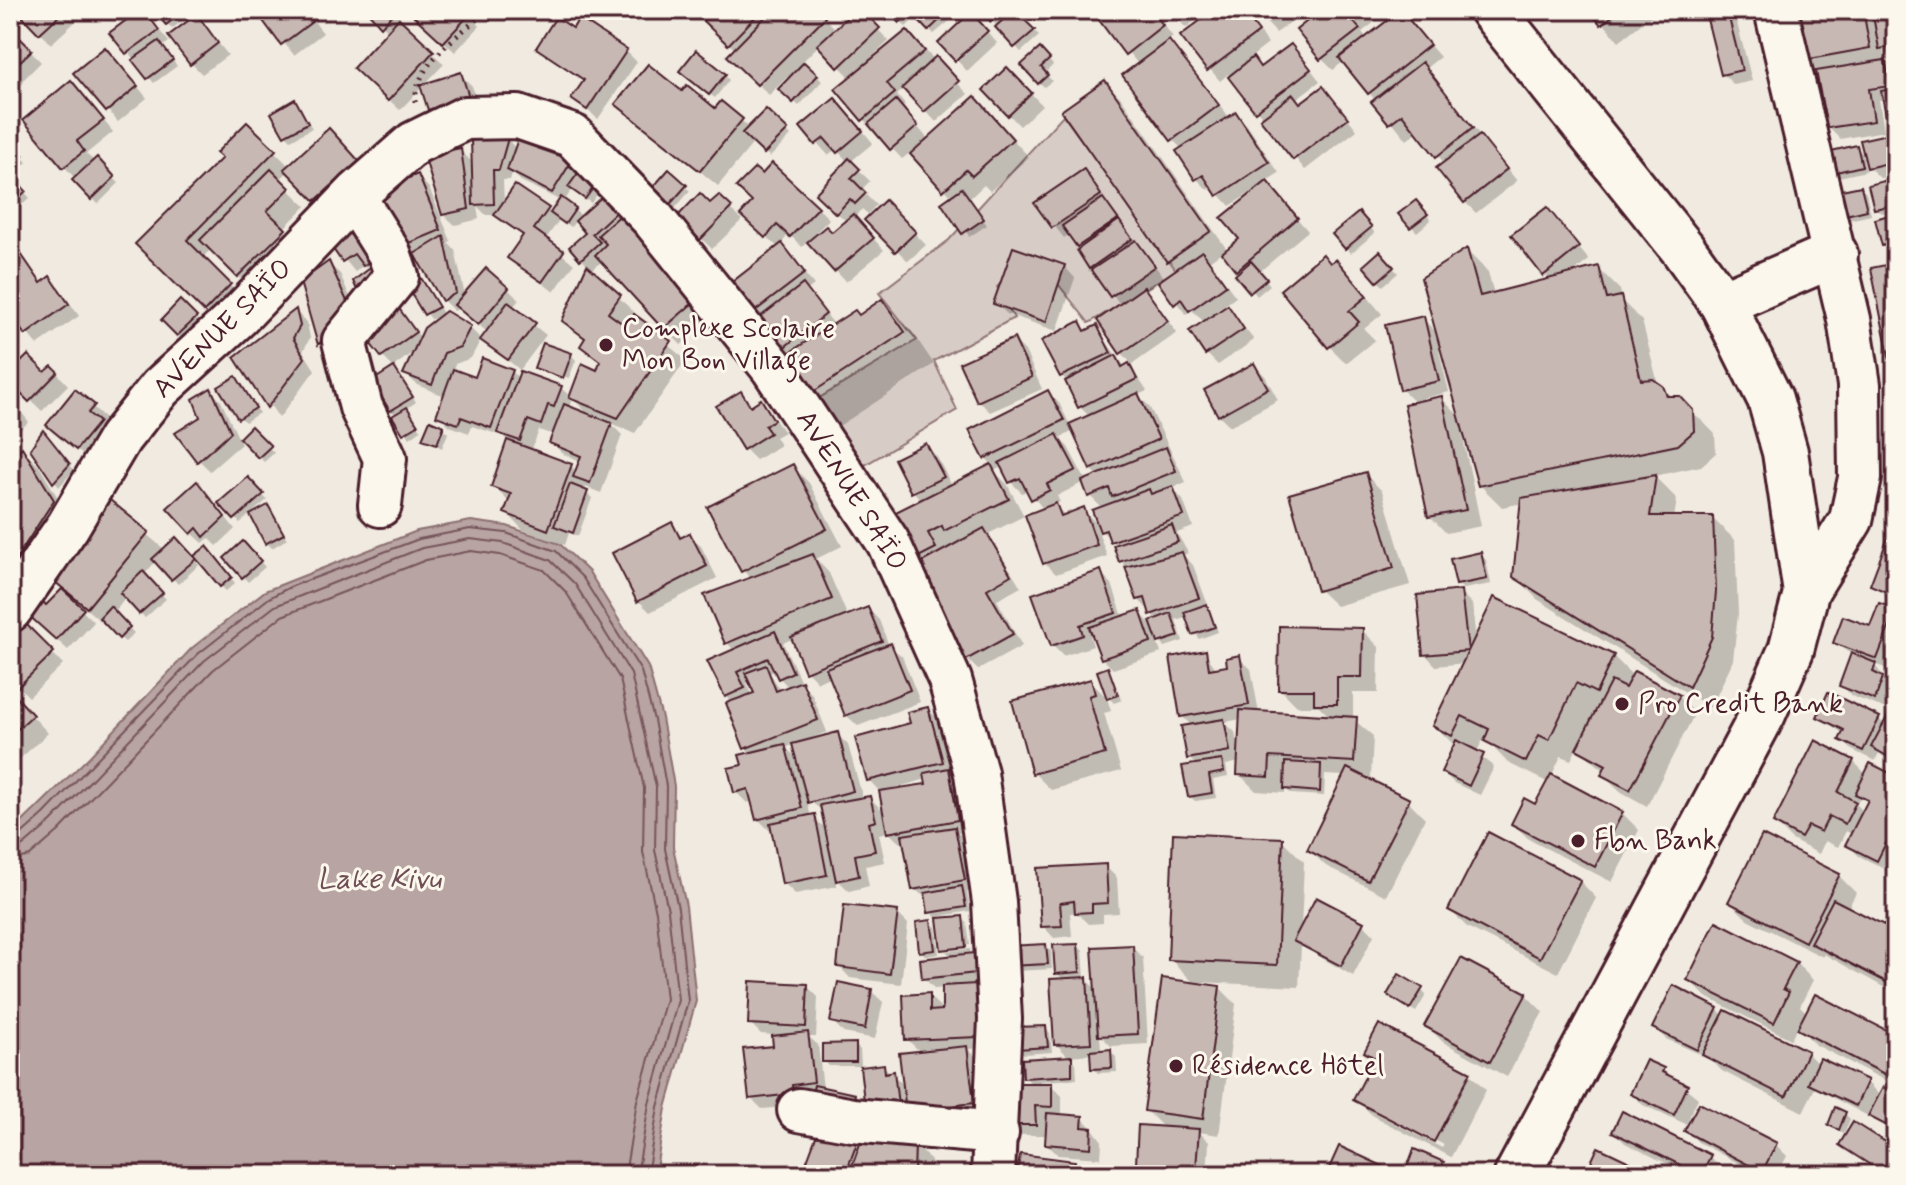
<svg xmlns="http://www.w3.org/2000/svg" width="1906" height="1185" font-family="Mynerve,sans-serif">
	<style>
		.green { fill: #d8ccc6; stroke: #917678; stroke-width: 2 }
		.water { fill: #b8a4a2; stroke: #8c6f72; stroke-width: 2 }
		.shadow { fill: #0003; fill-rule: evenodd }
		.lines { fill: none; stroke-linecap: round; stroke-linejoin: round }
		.shore { stroke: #76545b; stroke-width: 2 }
		.building { fill: #c8b8b3; stroke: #4a1f2b; stroke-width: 2 }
		.minor-casing { stroke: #4a1f2b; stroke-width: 48 }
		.major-casing { stroke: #4a1f2b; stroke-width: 50 }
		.path { stroke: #4a1f2b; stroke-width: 5; stroke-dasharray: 2 6; stroke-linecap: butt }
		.minor { stroke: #fbf7ec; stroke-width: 42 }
		.major { stroke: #fbf7ec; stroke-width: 44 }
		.poi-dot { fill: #4a1f2b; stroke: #fbf7ec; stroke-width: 3 }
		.labels { text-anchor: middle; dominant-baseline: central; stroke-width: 6; stroke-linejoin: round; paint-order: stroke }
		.street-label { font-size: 28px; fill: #4a1f2b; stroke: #fbf7ec }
		.poi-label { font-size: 28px; fill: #4a1f2b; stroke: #fbf7ec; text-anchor: start }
		.water-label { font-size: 30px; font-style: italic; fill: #704e55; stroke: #fbf7ec }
	</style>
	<rect width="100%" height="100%" fill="#f0eae0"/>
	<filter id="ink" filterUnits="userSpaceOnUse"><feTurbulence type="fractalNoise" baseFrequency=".0125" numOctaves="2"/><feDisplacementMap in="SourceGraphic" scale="16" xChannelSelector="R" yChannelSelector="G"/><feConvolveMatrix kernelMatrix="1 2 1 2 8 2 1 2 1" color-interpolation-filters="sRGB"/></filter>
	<g filter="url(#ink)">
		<polygon class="green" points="1063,115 1176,270 1089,323 1035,255 997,287 1014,318 934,361 957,410 853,472 816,400 917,340 879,293 949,240"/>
		<polygon class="water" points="471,521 507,526 560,544 589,572 648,667 662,718 674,786 673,847 686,906 696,1001 666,1108 655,1175 10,1175 10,834 90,756 192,648 265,591 417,531"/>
		<g class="shadow">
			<polygon points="19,10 88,10 51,44"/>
			<polygon points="110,10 142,10 169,42 162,47 177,66 154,83 112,33 124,25"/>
			<polygon points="156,10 195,10 172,29"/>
			<polygon points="257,10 305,10 323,33 294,55"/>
			<polygon points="369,10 399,10 403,13 397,19 444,64 400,110 366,79 389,32"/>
			<polygon points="410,10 463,10 480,26 455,52"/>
			<polygon points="637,10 658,10 651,20"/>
			<polygon points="698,10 756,10 765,20 775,10 816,10 837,30 859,10 889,41 871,58 873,60 918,43 968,94 936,122 905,88 897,95 905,105 901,108 929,140 991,116 1029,157 990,191 984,185 969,199 987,225 969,237 952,197 911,152 902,159 864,119 851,78 819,45 802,62 822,81 799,106 781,89 790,80 787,77 769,95 730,56 735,50"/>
			<polygon points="890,10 944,10 952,19 934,34 917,16 906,27"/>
			<polygon points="982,10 1016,11 1039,36 1021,52"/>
			<path d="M1092,10H1152L1173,37L1168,41L1230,118L1236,114L1247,125L1279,173L1265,182L1308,231L1259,272L1270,285L1257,296L1223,251L1209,261L1236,297L1212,314L1214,317L1228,308L1254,340L1218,365L1207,354L1205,323L1192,310L1186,314L1160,281L1145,291L1177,333L1130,366L1147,391L1138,395L1149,406L1186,482L1172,488L1183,500L1193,527L1177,533L1188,553L1183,555L1193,565L1218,632L1199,639L1188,616L1176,620L1183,641L1165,647L1155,637L1161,653L1113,669L1102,658L1094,634L1090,636L1093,646L1063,656L1052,645L1101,573L1112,584L1123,617L1139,612L1150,623L1158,620L1138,599L1115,544L1096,525L1107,556L1056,574L1045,563L1027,516L1044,510L1028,490L1022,493L1011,482L1003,466L994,471L1007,484L1024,516L988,534L1021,587L997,600L1022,646L978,670L967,659L909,562L922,501L913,491L926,445L937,457L952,486L993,466L986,458L1048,392L1059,403L1070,425L1090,417L1080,407L1044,341L1080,324L1088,332L1096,328L1125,367L1132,364L1122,353L1121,306L1070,234L1064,238L1037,204L1083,172L1165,279L1178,270L1169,260L1105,82L1122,99L1228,251L1242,239L1257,191L1256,189L1230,206L1213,187L1208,190L1197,179L1179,152L1182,149L1173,140L1139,65ZM1074,431L1091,469L1099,476L1086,481L1068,447L1059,438ZM1084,482L1090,496L1102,508L1100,527L1083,510L1066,516L1054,505L1060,502L1057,496Z"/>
			<polygon points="1169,10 1207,10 1186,28"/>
			<polygon points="1218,10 1242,10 1268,44 1250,58 1261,69 1302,58 1320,81 1296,99 1301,105 1334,100 1357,130 1305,170 1228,74 1220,81 1183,37"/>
			<polygon points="1255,10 1390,10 1362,32 1367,38 1401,12 1440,57 1426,68 1517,181 1476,213 1465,202 1445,164 1418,131 1407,140 1344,61 1333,70 1322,59 1312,20 1304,12 1276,33"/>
			<polygon points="1592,10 1659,10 1619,41"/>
			<polygon points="1786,10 1896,10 1896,71 1894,62 1883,50 1885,63 1896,73 1896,127 1888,119 1885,99 1879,100 1884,131 1840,139 1828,127 1819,76 1812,78"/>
			<polygon points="1726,12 1737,23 1752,81 1734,85 1723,74"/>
			<polygon points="197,17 228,55 202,74 191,63"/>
			<polygon points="982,26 997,43 967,71 941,43"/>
			<polygon points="573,30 626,51 637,62 598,119 574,99 585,82 538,47"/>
			<polygon points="10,31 41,62 10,93"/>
			<polygon points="1040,51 1053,65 1045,73 1052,81 1044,87 1024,65"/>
			<polygon points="116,60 147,98 118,122 76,73"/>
			<polygon points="1007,69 1042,105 1020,126 985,90"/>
			<polygon points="461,75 472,86 479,108 441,120 430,109"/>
			<polygon points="724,75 729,80 715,98 686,76"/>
			<polygon points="82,94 113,132 86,154 119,183 98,204 64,166"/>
			<polygon points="295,102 312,128 291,140 286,135"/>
			<polygon points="618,103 716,110 741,120 749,128 766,112 791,136 770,157 754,142 718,186"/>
			<polygon points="846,111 873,143 850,162 870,181 861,190 876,205 868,214 862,209 854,218 884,250 846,282 808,241 802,247 789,234 780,245 814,285 806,291 835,325 860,317 882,302 913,333 934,364 836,428 805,397 790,354 751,314 779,248 754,226 755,203 818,208 829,219 812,237 814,239 832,234 847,222 817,194 848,162 836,149 828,155 803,127"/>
			<polygon points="247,124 290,167 340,142 369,173 327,211 289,171 279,180 306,206 283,229 301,247 255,293 211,249 202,258 246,302 222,327 138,244 224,158"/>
			<polygon points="1896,134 1896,175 1880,178 1869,167"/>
			<path d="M508,140L516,149L570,164L600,190L591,203L572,189L564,202L583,217L606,196L716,314L681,345L603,260L591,271L636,314L634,317L686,360L635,433L610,423L622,435L601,493L586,487L584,492L592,498L578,536L569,533L565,545L523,530L507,513L510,503L493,486L509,442L503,436L472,426L469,433L450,426L439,415L445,396L417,385L406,374L416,350L393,367L382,356L397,310L421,338L443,316L431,319L403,277L419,275L444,315L470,328L481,339L471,358L455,364L452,371L476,380L512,371L519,379L561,388L572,398L598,372L601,364L583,345L586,341L565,321L589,266L581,258L588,233L576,220L571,227L560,219L545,240L574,264L554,292L509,257L524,237L497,215H486L477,206L479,219L455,225L443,214L460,150L474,164L473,141ZM512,173L521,181L561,201L552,214L547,210L504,205L503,180H510ZM572,398L590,416L569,408ZM539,430L554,435L552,443L563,454L581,461L577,472L571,466L531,451Z"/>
			<polygon points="10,146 27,162 17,172 10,165"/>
			<polygon points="1857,148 1862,153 1866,171 1839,177 1834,172"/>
			<polygon points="669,172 690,191 671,213 650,194"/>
			<polygon points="417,176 429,188 451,241 448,243 455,250 465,296 508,289 519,300 512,308 546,335 520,370 483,340 488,333 460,308 454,311 443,300 418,255 411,258 400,247"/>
			<polygon points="10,177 30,198 10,215"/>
			<polygon points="1887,182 1892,188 1896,210 1881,213 1876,208"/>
			<polygon points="1860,188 1866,193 1871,215 1840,222"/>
			<polygon points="719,198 742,220 712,249 679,217 710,206"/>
			<polygon points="1416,202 1431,220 1417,232 1401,215"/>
			<polygon points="885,203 926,245 908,261 867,220"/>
			<path d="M1547,210L1589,260L1569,276L1598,268L1620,290L1623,302L1642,321L1658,384L1673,398H1679L1715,434L1716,453L1701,466L1654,476L1677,499L1674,518H1712L1735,540L1738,614L1733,660L1711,708L1537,599L1515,576L1523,503L1502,507L1480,485L1465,432L1462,433L1481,526L1446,533L1430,516L1416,403L1401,389L1423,319L1438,334L1466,250L1488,272L1494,294L1550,280L1513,236ZM1443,350L1461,418L1441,398L1423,402V398L1449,392L1439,351Z"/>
			<polygon points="1896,215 1896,248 1889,250 1884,245"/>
			<polygon points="1364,220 1375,233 1351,253 1335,234"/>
			<polygon points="332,244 392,263 370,270 364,265 355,272"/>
			<polygon points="19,254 43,284 50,279 61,290 79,316 37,345 12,314 10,316 10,260"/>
			<polygon points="1385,259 1398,273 1383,286 1378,281"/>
			<polygon points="329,264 340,274 360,320 330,354 320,344 302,283"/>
			<polygon points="1331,265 1352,278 1382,314 1364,329 1375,340 1346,363 1330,347"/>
			<polygon points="1064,266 1075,278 1057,331 1007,314 995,303"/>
			<polygon points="180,303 200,323 183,340 163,320"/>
			<polygon points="296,312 307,322 310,338 303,351 315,370 279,418 237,357"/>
			<polygon points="10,338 16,346 10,351"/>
			<polygon points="1014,340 1025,351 1042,389 990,412 979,401 962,364"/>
			<polygon points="571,355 576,360 569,378 536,367"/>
			<polygon points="1254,365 1265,376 1278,400 1230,426 1219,415"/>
			<polygon points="52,368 68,385 42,411 10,380 10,376 45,375"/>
			<polygon points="399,375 416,402 406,409 421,430 410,438 392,410"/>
			<polygon points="240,383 259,413 245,422 240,417"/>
			<polygon points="210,390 221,401 241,444 210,471 199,460"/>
			<polygon points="76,392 105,418 99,425 108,435 88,459 60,436"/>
			<polygon points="740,393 753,407 761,402 784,432 775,437 780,445 756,460 745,449"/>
			<polygon points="10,398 29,422 10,438"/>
			<polygon points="443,428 448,433 442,448 425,439"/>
			<polygon points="251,429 274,453 264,462 242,438"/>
			<polygon points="48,438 74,470 59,487 32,449"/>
			<polygon points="22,449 39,466 70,518 10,609 10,461"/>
			<path d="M792,466L809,483L842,546L816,559L829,573L848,617L868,609L879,620L889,646L902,656L920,702L858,726L846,715L831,676L818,682L807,671L794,638L783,643L802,684L812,694L827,732L809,739L810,741L837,734L848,745L863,799L870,798L886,814L880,792L869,780L928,709L939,720L951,773L959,782L968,831L958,833L966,840L975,891L967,892L970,911L935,917L928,899L914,889L906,842L900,843L888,832L879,834L885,862L865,866L869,886L849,891L836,878L837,886L795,894L784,883L773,829L769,830L758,819L753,801L747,803L736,792L752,754L746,748L733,703L726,696L735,651L727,643L752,579L743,571ZM776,670L780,678L789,688L781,691L770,673ZM751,681L756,694L752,696L747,683ZM794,744L799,760L786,748ZM927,779L929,785L895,791L894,788ZM806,798L824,812L827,829L811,817Z"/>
			<polygon points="1365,474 1382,491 1410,585 1336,606 1319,590"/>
			<polygon points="248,479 267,500 240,523 221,504"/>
			<polygon points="99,494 165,550 176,540 199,565 178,584 156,561 144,575 166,599 145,618 126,597 114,613 134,633 125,642 77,601 75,604 94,622 68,650 39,624 47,608 64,589 52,577"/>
			<polygon points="208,495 235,529 217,546 209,538 203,543 192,533"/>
			<polygon points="268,508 287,539 272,548 267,543"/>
			<polygon points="1896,521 1896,601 1872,585"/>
			<polygon points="671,525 684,539 690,535 701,546 717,578 650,612 639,601"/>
			<polygon points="243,543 265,567 248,582 226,558"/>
			<polygon points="211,554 235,583 226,591 221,586"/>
			<polygon points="1481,555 1486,560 1491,584 1463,589 1458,584"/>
			<polygon points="1460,592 1472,604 1476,641 1613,656 1634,677 1678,696 1695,713 1647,806 1620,791 1603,774 1605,771 1577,748 1571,760 1561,756 1551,777 1622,813 1639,830 1612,882 1530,840 1513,824 1536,807 1549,783 1508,763 1484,738 1476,753 1494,767 1480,795 1454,783 1443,772 1455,746 1435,726 1465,663 1436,666 1425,654"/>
			<polygon points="1895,611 1896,648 1888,669 1874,664 1893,690 1886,709 1852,696 1841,685 1853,656 1836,642 1871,629"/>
			<polygon points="21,622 63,664 29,697 10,678 10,633"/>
			<path d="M1362,630L1379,647L1378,693H1353V719L1373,736L1371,778L1361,777L1408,801L1425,818L1386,896L1326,866L1309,850L1345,776L1325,775L1324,796L1291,794L1285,788V793L1256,791L1239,774V762L1226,765L1228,777L1213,780L1216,798L1195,801L1190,796L1197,766L1189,758L1192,726L1182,716L1205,653L1217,670L1229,668L1239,658L1251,669L1259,713L1330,717L1319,706H1297L1280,689ZM1242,719L1238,752L1235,732L1224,722Z"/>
			<polygon points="1108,670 1122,700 1114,703 1109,698"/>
			<polygon points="1090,681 1107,698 1111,711 1104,713 1121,771 1051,790 1034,773"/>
			<polygon points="10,692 48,733 10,768"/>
			<polygon points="1819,717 1879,719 1885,725 1896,724 1896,767 1879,753 1875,761 1852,750 1841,739 1844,734"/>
			<path d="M1853,761L1867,775L1896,779V855L1888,870L1859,856L1848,845L1853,835L1846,831L1838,847L1825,841L1819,854L1792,840L1775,823ZM1861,796L1869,804L1864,812L1856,804Z"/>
			<polygon points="1763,837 1839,876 1856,893 1848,908 1896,933 1896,994 1824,954 1823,957 1747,919 1730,902"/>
			<polygon points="1282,840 1304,862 1301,929 1363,924 1374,935 1353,976 1301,946 1299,987 1201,982 1201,985 1219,987 1236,1004 1219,1135 1199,1132 1209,1142 1207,1175 1149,1174 1138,1163 1165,1129 1146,1110 1195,984 1170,959"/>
			<polygon points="1105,866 1117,878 1119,913 1103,914 1103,923 1088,924 1077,913 1070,913 1072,936 1054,938 1043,926 1039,870"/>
			<polygon points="1580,881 1596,898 1558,973 1467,927 1450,910"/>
			<polygon points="897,913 908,924 901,984 850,978 839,966"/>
			<polygon points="962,918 967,923 970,945 945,947 945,950 943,949"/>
			<polygon points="930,922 936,927 939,954 926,956 921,951"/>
			<polygon points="1045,946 1051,951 1052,969 1016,971 1011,965"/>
			<polygon points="1078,946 1083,951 1085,979 1097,990 1132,947 1143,958 1148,1044 1111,1046 1100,1035 1101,1052 1111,1052 1116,1057 1117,1072 1098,1073 1093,1068 1092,1054 1068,1056 1076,1063 1077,1079 1040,1081 1040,1085 1051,1085 1062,1096 1062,1117 1082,1118 1093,1129 1102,1141 1101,1158 1058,1155 1047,1144 1047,1135 1022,1135 1011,1124 1033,1085 1025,1077 1070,1058 1056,1044 1064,980 1057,973"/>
			<polygon points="970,949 971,955 984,966 986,984 974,985 987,997 989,1048 968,1049 978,1059 984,1114 878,1119 883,1066 905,1086 921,1053 907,1039 929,996 940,1007 940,1012 945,1012 944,988 935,989 924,978 952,957 946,951"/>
			<polygon points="1796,963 1813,980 1800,1006 1807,1013 1896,1037 1896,1086 1816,1045 1797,1026 1791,1039 1706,997 1689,980"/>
			<polygon points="807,986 818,997 816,1037 809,1037 818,1045 823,1089 854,1095 859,1101 762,1109 751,1098 775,1048 774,1035 761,1034 750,1023"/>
			<polygon points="1421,990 1426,995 1416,1012 1389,995"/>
			<polygon points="871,991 883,1002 875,1039 844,1033 832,1021"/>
			<polygon points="1526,995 1543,1012 1507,1077 1443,1042 1426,1025"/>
			<polygon points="1717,1009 1724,1016 1726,1012 1807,1053 1819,1065 1867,1082 1880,1096 1884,1089 1896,1096 1896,1131 1815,1088 1803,1112 1722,1071 1709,1058 1666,1039 1654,1028"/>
			<polygon points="1045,1028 1050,1033 1052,1052 1024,1054 1018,1048"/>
			<polygon points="855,1045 860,1050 861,1066 829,1066 824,1061"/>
			<path d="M1366,1052L1470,1074L1486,1090L1451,1157L1373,1116L1356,1099L1376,1062ZM1373,1108L1444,1145L1442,1148L1373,1112Z"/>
			<polygon points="1663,1070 1698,1098 1686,1124 1643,1105 1632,1094"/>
			<polygon points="1845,1114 1850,1119 1844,1134 1830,1125"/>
			<polygon points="824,1120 915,1144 931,1161 931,1175 806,1175"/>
			<polygon points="1687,1131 1776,1145 1787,1156 1777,1175 1761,1175 1698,1142"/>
			<polygon points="1614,1132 1710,1157 1721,1168 1717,1175 1690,1175 1625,1143"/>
			<polygon points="1841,1145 1896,1151 1896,1175 1883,1175"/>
			<polygon points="1074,1163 1085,1175 1019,1175"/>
			<polygon points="1443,1164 1448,1169 1445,1175 1415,1175 1408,1169"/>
		</g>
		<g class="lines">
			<g class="shore">
				<polyline points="10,839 18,837 44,814 198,654 269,598 290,587 419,539 470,529 506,533 556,551 583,578 641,671 654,720 666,786 665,849 678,908 688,1001 658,1107 647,1175"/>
				<polyline points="10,849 23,846 51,822 204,661 275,606 422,548 470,539 503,543 550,560 575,584 631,674 656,787 655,850 668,910 678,1000 649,1104 637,1175"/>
				<polyline points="10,861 30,856 59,831 213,670 282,616 426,560 471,551 500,555 544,570 566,592 620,679 644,788 643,852 656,912 666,999 637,1101 625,1175"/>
			</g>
		</g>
		<g class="building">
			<polygon points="16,10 65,10 39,34"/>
			<polygon points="140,10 144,10 159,30 126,54 109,33"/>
			<polygon points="153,10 184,10 166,25"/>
			<polygon points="255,10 305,10 313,21 281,45"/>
			<polygon points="366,10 396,10 381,27"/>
			<polygon points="407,10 466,10 470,14 443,43"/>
			<polygon points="714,10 758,10 760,12 728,45 703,21"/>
			<polygon points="772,10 819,10 826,16 757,85 727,56"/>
			<polygon points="855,10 862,10 880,28 838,68 817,45"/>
			<polygon points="887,10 914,10 899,23"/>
			<polygon points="921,10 946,10 948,12 928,31 914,16"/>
			<polygon points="979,10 1005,10 991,22"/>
			<polygon points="1014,10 1035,30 1014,48 995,27"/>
			<polygon points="1095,10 1152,10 1163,25 1125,55 1093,12"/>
			<polygon points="1167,10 1183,10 1173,18"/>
			<polygon points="1214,10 1242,10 1259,32 1207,71 1180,36"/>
			<polygon points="1321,10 1365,10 1352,20 1360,29 1320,60 1296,30"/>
			<polygon points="1401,10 1430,45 1368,94 1339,58"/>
			<polygon points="1589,10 1620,10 1601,25"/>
			<polygon points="1727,10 1742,70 1721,75 1706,15"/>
			<polygon points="1783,10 1863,10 1870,48 1793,62"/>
			<polygon points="1872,10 1896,10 1896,46 1879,49"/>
			<polygon points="971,12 988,31 955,61 938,43"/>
			<polygon points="197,14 218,43 190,65 168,36"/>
			<polygon points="556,17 573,28 579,18 627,50 587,110 571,99 584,80 536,48"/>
			<polygon points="399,18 434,51 388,101 353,68"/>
			<polygon points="10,28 32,50 10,71"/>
			<polygon points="907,30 925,51 887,83 895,93 862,121 835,89"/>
			<polygon points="1169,40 1219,105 1171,141 1122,75"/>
			<polygon points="159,41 173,60 147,79 132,60"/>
			<polygon points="1291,44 1311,69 1255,112 1228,77 1253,57 1260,67"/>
			<polygon points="105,47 138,86 106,112 73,73"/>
			<polygon points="1040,48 1050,59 1041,67 1048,75 1038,84 1021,65"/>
			<polygon points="696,50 726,74 709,95 679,71"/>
			<polygon points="936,56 959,81 924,112 902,88"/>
			<polygon points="1885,60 1890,86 1869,89 1874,121 1827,128 1816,71"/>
			<polygon points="804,62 818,75 793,103 778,89"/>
			<polygon points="1422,62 1473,128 1436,157 1402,114 1389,124 1371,102"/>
			<polygon points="648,64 682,91 687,85 715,108 721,101 743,119 700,171 615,104"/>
			<polygon points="1007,67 1032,93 1008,116 983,90"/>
			<polygon points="461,72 469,97 428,110 420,85"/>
			<polygon points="71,80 104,120 77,141 84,151 63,168 23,120"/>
			<polygon points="1105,80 1211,231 1167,262 1061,111"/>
			<polygon points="1323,86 1348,118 1293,160 1260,119 1293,94 1300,103"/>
			<polygon points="1896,88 1896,118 1887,120 1881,91"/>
			<polygon points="975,96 1013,139 972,176 966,170 943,191 910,154"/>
			<polygon points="835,98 863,131 837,153 824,138 815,145 800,127"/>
			<polygon points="295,99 308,123 284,136 271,113"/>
			<polygon points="896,100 918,126 890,150 868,124"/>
			<polygon points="766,109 788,130 764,154 742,133"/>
			<polygon points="1236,112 1269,162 1217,196 1203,175 1195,180 1176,151"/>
			<polygon points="247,122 276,150 187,240 231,284 204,312 135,244 222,158 216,153"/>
			<polygon points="329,128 359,161 315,201 284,169"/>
			<polygon points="1896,132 1896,161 1867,168 1860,140"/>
			<polygon points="1480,135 1507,169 1464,203 1436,168"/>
			<polygon points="519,136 541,144 571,162 552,193 507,170"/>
			<polygon points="508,138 499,170 493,170 494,204 473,205 471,139"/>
			<polygon points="10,143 23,155 11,169 10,168"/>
			<polygon points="1857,145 1862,166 1832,173 1827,152"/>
			<polygon points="461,148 469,209 442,215 424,155"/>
			<polygon points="97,157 115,177 91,200 72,180"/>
			<polygon points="849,158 860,169 851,178 866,193 855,204 850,199 836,214 815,194"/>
			<polygon points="772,163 819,207 790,237 777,225 765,238 740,215 752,202 736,187 755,168 762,174"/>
			<polygon points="271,169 290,188 267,211 286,229 237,277 200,240"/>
			<polygon points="669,169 687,185 665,210 647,194"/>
			<polygon points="1084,169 1101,195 1052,228 1034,203"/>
			<polygon points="579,172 596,184 585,199 568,187"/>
			<polygon points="10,174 26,191 10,206"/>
			<polygon points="418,174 441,230 398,248 375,192"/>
			<polygon points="1888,180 1894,205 1874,209 1868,185"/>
			<polygon points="1267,181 1298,218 1236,271 1222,253 1239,239 1221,218"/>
			<polygon points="515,185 549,208 534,229 564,251 542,282 507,258 523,235 494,215"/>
			<polygon points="1861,186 1867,210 1833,218 1827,193"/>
			<polygon points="962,188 984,219 962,234 941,203"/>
			<polygon points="606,193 620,208 592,234 600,242 580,260 569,247 585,233 575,221"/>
			<polygon points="700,193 710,203 719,195 732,207 700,240 677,217"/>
			<polygon points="561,197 576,208 565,224 550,213"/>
			<polygon points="1103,198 1118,219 1077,247 1062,226"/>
			<polygon points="885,200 916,232 895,252 864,220"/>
			<polygon points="1416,200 1428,214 1410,228 1398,214"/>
			<polygon points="1547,207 1579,247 1543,276 1511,235"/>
			<polygon points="624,212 701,296 663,329 595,255 606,244 598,235"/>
			<polygon points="1359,212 1372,227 1345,249 1332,234"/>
			<polygon points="1896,213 1896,242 1882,246 1875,219"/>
			<polygon points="853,214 874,238 834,272 807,242 826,226 832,232"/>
			<polygon points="1119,220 1132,239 1089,269 1077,250"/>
			<polygon points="360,221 382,252 363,266 354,254 342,262 329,243"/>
			<polygon points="444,236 456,293 442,301 414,254"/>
			<polygon points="1136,240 1155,266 1110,297 1091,270"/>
			<polygon points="782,243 805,273 750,315 727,286"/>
			<polygon points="1013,247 1065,265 1046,322 993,304"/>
			<polygon points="1467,248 1480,296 1599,266 1607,299 1621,296 1641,380 1653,379 1663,386 1667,396 1680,396 1693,410 1694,431 1678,445 1478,486 1421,278"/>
			<polygon points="19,251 41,283 50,276 69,304 25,335 10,314 10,258"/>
			<polygon points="1202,251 1226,285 1189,311 1181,299 1174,305 1158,282"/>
			<polygon points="1380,251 1394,267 1377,282 1363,266"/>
			<polygon points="1323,254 1330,263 1336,259 1367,296 1349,311 1359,322 1328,348 1280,290"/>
			<polygon points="382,259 361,299 353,281"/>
			<polygon points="329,261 350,308 318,345 300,282"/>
			<polygon points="1251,261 1267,279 1250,293 1235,275"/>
			<polygon points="1896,263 1896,375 1893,376 1871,268"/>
			<polygon points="587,265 621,295 608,313 626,326 634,314 671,341 618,418 569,398 582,363 597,370 600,361 580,346 585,338 562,321"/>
			<polygon points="415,268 439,307 424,315 401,277"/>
			<polygon points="486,268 509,288 478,325 454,305"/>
			<polygon points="803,284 826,314 782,349 751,324"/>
			<polygon points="1144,287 1168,321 1120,354 1097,320"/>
			<polygon points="882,299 905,332 804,398 778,360 855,310 859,315"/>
			<polygon points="180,300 197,317 177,336 161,320"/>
			<polygon points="508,302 536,323 508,360 480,340"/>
			<polygon points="1228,305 1244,329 1205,355 1189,331"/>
			<polygon points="398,307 416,332 381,357 362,333"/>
			<polygon points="296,309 300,326 293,338 305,358 267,408 234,357"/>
			<polygon points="446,311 471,326 460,347 444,353 432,385 403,374 424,328"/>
			<polygon points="1424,316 1439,381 1400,390 1385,325"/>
			<polygon points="1080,321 1085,331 1097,325 1111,353 1060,377 1041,341"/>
			<polygon points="1014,338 1032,377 977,402 959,363"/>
			<polygon points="543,343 572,353 563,378 534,368"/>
			<polygon points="28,355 45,372 52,366 58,372 29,402 10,383 10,373"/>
			<polygon points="1116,355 1122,367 1129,363 1137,379 1078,408 1065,381"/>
			<polygon points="482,358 513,370 491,428 461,417 458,424 436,416 453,369 475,377"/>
			<polygon points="1254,363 1268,388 1218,416 1204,390"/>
			<polygon points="394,367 413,397 390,411 372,381"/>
			<polygon points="520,371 562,386 554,407 548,405 541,425 528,420 520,441 497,433"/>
			<polygon points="236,376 256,408 238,419 218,387"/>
			<polygon points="211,388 231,432 197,462 175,433 200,417 193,399"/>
			<polygon points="75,389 95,405 88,413 99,422 76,450 46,425"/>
			<polygon points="1048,390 1064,420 984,459 969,430"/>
			<polygon points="741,391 750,406 761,399 774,420 765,426 770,433 743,450 716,406"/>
			<polygon points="1138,393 1159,439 1090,470 1069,424"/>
			<polygon points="1442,396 1466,510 1428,517 1404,404"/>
			<polygon points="10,398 20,410 10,418"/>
			<polygon points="564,404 612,423 590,483 573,477 581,456 549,443"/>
			<polygon points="407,407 418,425 403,434 392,416"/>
			<polygon points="430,420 444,426 437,444 422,439"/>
			<polygon points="251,426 271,446 258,458 239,438"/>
			<polygon points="43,430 70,464 53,483 30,449"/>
			<polygon points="1057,434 1076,470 1047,484 1050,490 1031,500 1020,478 1009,483 999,463"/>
			<polygon points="507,440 572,464 548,530 504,513 511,494 491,487"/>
			<polygon points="926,443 944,477 911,493 894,459"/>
			<polygon points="22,447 54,500 10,568 10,458"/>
			<polygon points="1166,447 1176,471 1112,497 1109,488 1088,497 1082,481"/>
			<polygon points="793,464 827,529 741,572 707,507"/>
			<polygon points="991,464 1009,499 944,531 942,526 928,533 936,548 907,563 884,518"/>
			<polygon points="1366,472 1394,568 1317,591 1289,494"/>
			<polygon points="1656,475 1650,516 1713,516 1716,591 1712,637 1689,687 1513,577 1521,498"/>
			<polygon points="248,477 264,494 234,520 218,503"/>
			<polygon points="197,481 225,517 204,537 197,528 191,534 167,508"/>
			<polygon points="570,484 588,491 573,533 554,526"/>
			<polygon points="1173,486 1184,516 1110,542 1106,530 1100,532 1092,510 1149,489 1151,494"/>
			<polygon points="99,491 149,532 87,608 49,577"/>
			<polygon points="1056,503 1061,516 1084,507 1097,545 1043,564 1025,515"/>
			<polygon points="268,505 284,534 265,544 250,515"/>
			<polygon points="1895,519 1896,578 1889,593 1870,585"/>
			<polygon points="672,522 680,538 690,533 707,566 637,602 612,553"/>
			<polygon points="1172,525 1178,542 1119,562 1113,545"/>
			<polygon points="984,528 1011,575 987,589 1013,634 966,660 913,567"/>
			<polygon points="176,537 196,559 171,580 152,559"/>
			<polygon points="243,541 261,561 242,578 224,558"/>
			<polygon points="207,546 232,577 220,587 194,556"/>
			<polygon points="1182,552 1199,598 1150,615 1145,598 1137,600 1125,567"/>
			<polygon points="1481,552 1487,579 1456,585 1450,559"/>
			<polygon points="813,554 832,599 725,644 704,595"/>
			<polygon points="1101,570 1116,613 1080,625 1083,635 1051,646 1032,594"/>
			<polygon points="143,571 163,593 139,614 120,593"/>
			<polygon points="62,589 84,609 56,640 26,613 39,598 46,605"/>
			<polygon points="1461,590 1468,651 1423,655 1417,595"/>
			<polygon points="1494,597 1614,655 1596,693 1576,683 1549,740 1539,735 1526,762 1484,741 1489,729 1462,716 1452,736 1432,726"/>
			<polygon points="1879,603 1896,609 1877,659 1833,643 1843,616 1870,626"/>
			<polygon points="1207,604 1215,627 1192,635 1184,612"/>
			<polygon points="110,606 130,627 119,639 99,618"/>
			<polygon points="868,607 882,641 805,672 791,637"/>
			<polygon points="1140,610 1151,642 1101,659 1089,627"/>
			<polygon points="1171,613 1179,636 1158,643 1150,621"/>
			<polygon points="21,619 54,652 17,688 10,681 10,630"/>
			<polygon points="1279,626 1363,628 1362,677 1337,677 1337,704 1314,704 1314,690 1278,690"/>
			<polygon points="775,631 793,672 778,679 768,658 737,672 745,688 725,697 707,661"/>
			<polygon points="891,643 910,690 845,716 826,668"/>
			<polygon points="1206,650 1209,669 1227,666 1226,658 1240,655 1249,705 1180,717 1170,657"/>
			<polygon points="1851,653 1876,663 1873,672 1883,677 1875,700 1839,686"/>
			<polygon points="766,665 776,691 802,681 818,720 744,749 726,703 754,693 745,673"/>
			<polygon points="1108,667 1118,695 1107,699 1097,671"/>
			<polygon points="1634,671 1680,695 1630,790 1601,775 1606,765 1576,749 1611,681 1625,688"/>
			<polygon points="1091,679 1095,694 1089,696 1105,754 1032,774 1012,701"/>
			<polygon points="10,690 33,715 10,736"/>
			<polygon points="1828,692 1880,717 1863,751 1839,740 1844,730 1817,717"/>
			<polygon points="928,707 943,762 867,781 855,738 910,723 907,712"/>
			<polygon points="1240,710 1357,717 1354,762 1270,757 1269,777 1237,775"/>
			<polygon points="1887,717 1896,722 1896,761 1871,747"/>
			<polygon points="1224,719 1230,751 1187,759 1181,726"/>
			<polygon points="838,732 853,791 808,803 792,744"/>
			<polygon points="1456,740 1484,754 1469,786 1441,772"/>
			<polygon points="1815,740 1854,760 1838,792 1856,802 1845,824 1829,816 1821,832 1808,826 1801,838 1773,823"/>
			<polygon points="785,744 802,808 756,820 748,789 734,793 728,768 742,765 739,755"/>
			<polygon points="1222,760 1224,772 1209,775 1212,793 1188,797 1182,766"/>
			<polygon points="1285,762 1321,764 1320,792 1284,789"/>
			<polygon points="1870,763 1896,776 1896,823 1877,861 1845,845 1868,800 1855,794"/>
			<polygon points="949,768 958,820 887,833 879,791 926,784 924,773"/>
			<polygon points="1347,768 1410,799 1368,881 1307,850"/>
			<polygon points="1551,774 1623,812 1595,867 1511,824 1524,798 1535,804"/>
			<polygon points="870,796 876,821 869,823 875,851 855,855 859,876 836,881 820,805"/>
			<polygon points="815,814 827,875 782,884 770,823"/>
			<polygon points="955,827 965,880 912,890 902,835"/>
			<polygon points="1488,832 1581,880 1540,958 1448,910"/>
			<polygon points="1173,833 1283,838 1277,965 1168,960"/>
			<polygon points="1762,835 1840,874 1805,942 1728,902"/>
			<polygon points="1106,864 1108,903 1092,904 1092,912 1075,913 1074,901 1060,903 1062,926 1041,927 1037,868"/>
			<polygon points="962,886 966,907 928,913 925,893"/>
			<polygon points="1316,897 1364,922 1341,966 1293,941"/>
			<polygon points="1833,899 1896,931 1896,987 1810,943"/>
			<polygon points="844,905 898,911 890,974 837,967"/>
			<polygon points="963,916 966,947 941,950 937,918"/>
			<polygon points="931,920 935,950 919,952 916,922"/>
			<polygon points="1716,921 1797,962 1783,989 1789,992 1774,1023 1687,980"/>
			<polygon points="1046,944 1048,964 1009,966 1008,946"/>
			<polygon points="1078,944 1080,972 1055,974 1053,945"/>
			<polygon points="1133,945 1138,1034 1098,1036 1092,947"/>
			<polygon points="974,953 976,973 922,979 920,959"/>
			<polygon points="1461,958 1527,993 1490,1062 1424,1026"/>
			<polygon points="1399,974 1423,988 1410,1009 1387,995"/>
			<polygon points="1087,977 1091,1043 1054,1045 1050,979"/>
			<polygon points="1162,978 1220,986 1203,1119 1144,1111"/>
			<polygon points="750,981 808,984 806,1027 748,1024"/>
			<polygon points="838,982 872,989 865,1029 830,1022"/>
			<polygon points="976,984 979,1037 905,1040 903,995 930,993 930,1011 942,1010 942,986"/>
			<polygon points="1673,985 1718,1008 1697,1050 1652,1028"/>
			<polygon points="1815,994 1896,1035 1896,1080 1797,1029"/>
			<polygon points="1725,1010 1808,1051 1786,1097 1702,1055"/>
			<polygon points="1379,1024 1471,1072 1434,1142 1353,1100 1375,1058 1364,1052"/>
			<polygon points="1046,1026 1048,1047 1017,1049 1015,1027"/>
			<polygon points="808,1032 814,1082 792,1085 793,1094 749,1099 743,1049 773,1046 772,1036"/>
			<polygon points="856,1043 856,1062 822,1062 822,1044"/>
			<polygon points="967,1046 974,1103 906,1111 899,1053"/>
			<polygon points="1111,1049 1112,1068 1091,1069 1090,1051"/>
			<polygon points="1072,1056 1072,1075 1023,1078 1022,1059"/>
			<polygon points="1820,1058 1868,1080 1856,1106 1808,1084"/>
			<polygon points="1646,1060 1664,1068 1662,1072 1688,1085 1674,1115 1630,1094"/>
			<polygon points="884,1064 885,1073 894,1071 898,1105 865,1109 860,1067"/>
			<polygon points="1008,1083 1052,1083 1052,1107 1035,1106 1036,1125 1009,1125"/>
			<polygon points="814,1085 855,1094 851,1115 809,1107"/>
			<polygon points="1883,1087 1896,1094 1895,1130 1868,1116"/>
			<polygon points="1699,1103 1777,1143 1762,1172 1684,1131"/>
			<polygon points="1835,1107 1846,1112 1839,1130 1828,1125"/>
			<polygon points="1622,1111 1711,1155 1701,1175 1612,1132"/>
			<polygon points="1047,1113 1083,1116 1082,1127 1092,1128 1091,1148 1045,1144"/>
			<polygon points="823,1118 861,1132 845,1175 802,1174"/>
			<polygon points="1853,1122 1896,1149 1896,1175 1886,1175 1839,1145"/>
			<polygon points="1138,1125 1199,1129 1196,1168 1136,1164"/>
			<polygon points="861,1141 915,1143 914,1175 849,1175"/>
			<polygon points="1339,1146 1402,1175 1326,1175"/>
			<polygon points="1598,1147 1657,1175 1585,1175"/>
			<polygon points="1414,1149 1444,1162 1438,1175 1419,1175 1406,1170"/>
			<polygon points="1020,1154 1075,1161 1073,1175 1010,1175 1017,1175"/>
			<polygon points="794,1171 798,1175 742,1175"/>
		</g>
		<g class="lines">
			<g class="minor-casing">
				<g id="minor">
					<polyline points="1776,10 1849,319 1859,385 1860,478 1851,520 1806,593"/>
					<polyline points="354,197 389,253 397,276 344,341 361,407 385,458 380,505"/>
					<polyline points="10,610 68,526 120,438 160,388 239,316 357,193 414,143 465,118 518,117 573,136 653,219 772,367 888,542 950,680 976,773 994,902 1000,1019 993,1175"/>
					<polyline points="799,1110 853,1120 997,1133"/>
				</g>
			</g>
			<g class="major-casing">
				<g id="major">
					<polyline points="1492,10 1683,249 1722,303 1770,399 1785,452 1806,593 1791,650 1763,714 1517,1175"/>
					<polyline points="1722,303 1835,254"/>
				</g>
			</g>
			<path class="path" d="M415,102C417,61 458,37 487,10"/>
			<use href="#minor" class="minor"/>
			<use href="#major" class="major"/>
		</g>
	</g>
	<g class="poi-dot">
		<circle cx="606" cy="345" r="8"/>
		<circle cx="1622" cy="704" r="8"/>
		<circle cx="1578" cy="841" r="8"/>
		<circle cx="1176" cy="1066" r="8"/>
	</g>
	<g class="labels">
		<g class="street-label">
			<text transform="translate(223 329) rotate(-45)">AVENUE SAÏO</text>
			<text transform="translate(851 491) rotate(58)">AVENUE SAÏO</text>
		</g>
		<g class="poi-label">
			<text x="622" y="329">Complexe Scolaire<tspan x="622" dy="32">Mon Bon Village</tspan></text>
			<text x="1638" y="704">Pro Credit Bank</text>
			<text x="1594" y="841">Fbn Bank</text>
			<text x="1192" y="1066">Résidence Hôtel</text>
		</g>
		<g class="water-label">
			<text x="379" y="879">Lake Kivu</text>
		</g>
	</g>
	<rect width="1906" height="1185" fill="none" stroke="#fbf7ec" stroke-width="40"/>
	<rect x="20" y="20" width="1866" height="1145" fill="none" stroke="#4a1f2b" stroke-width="3" filter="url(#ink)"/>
</svg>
